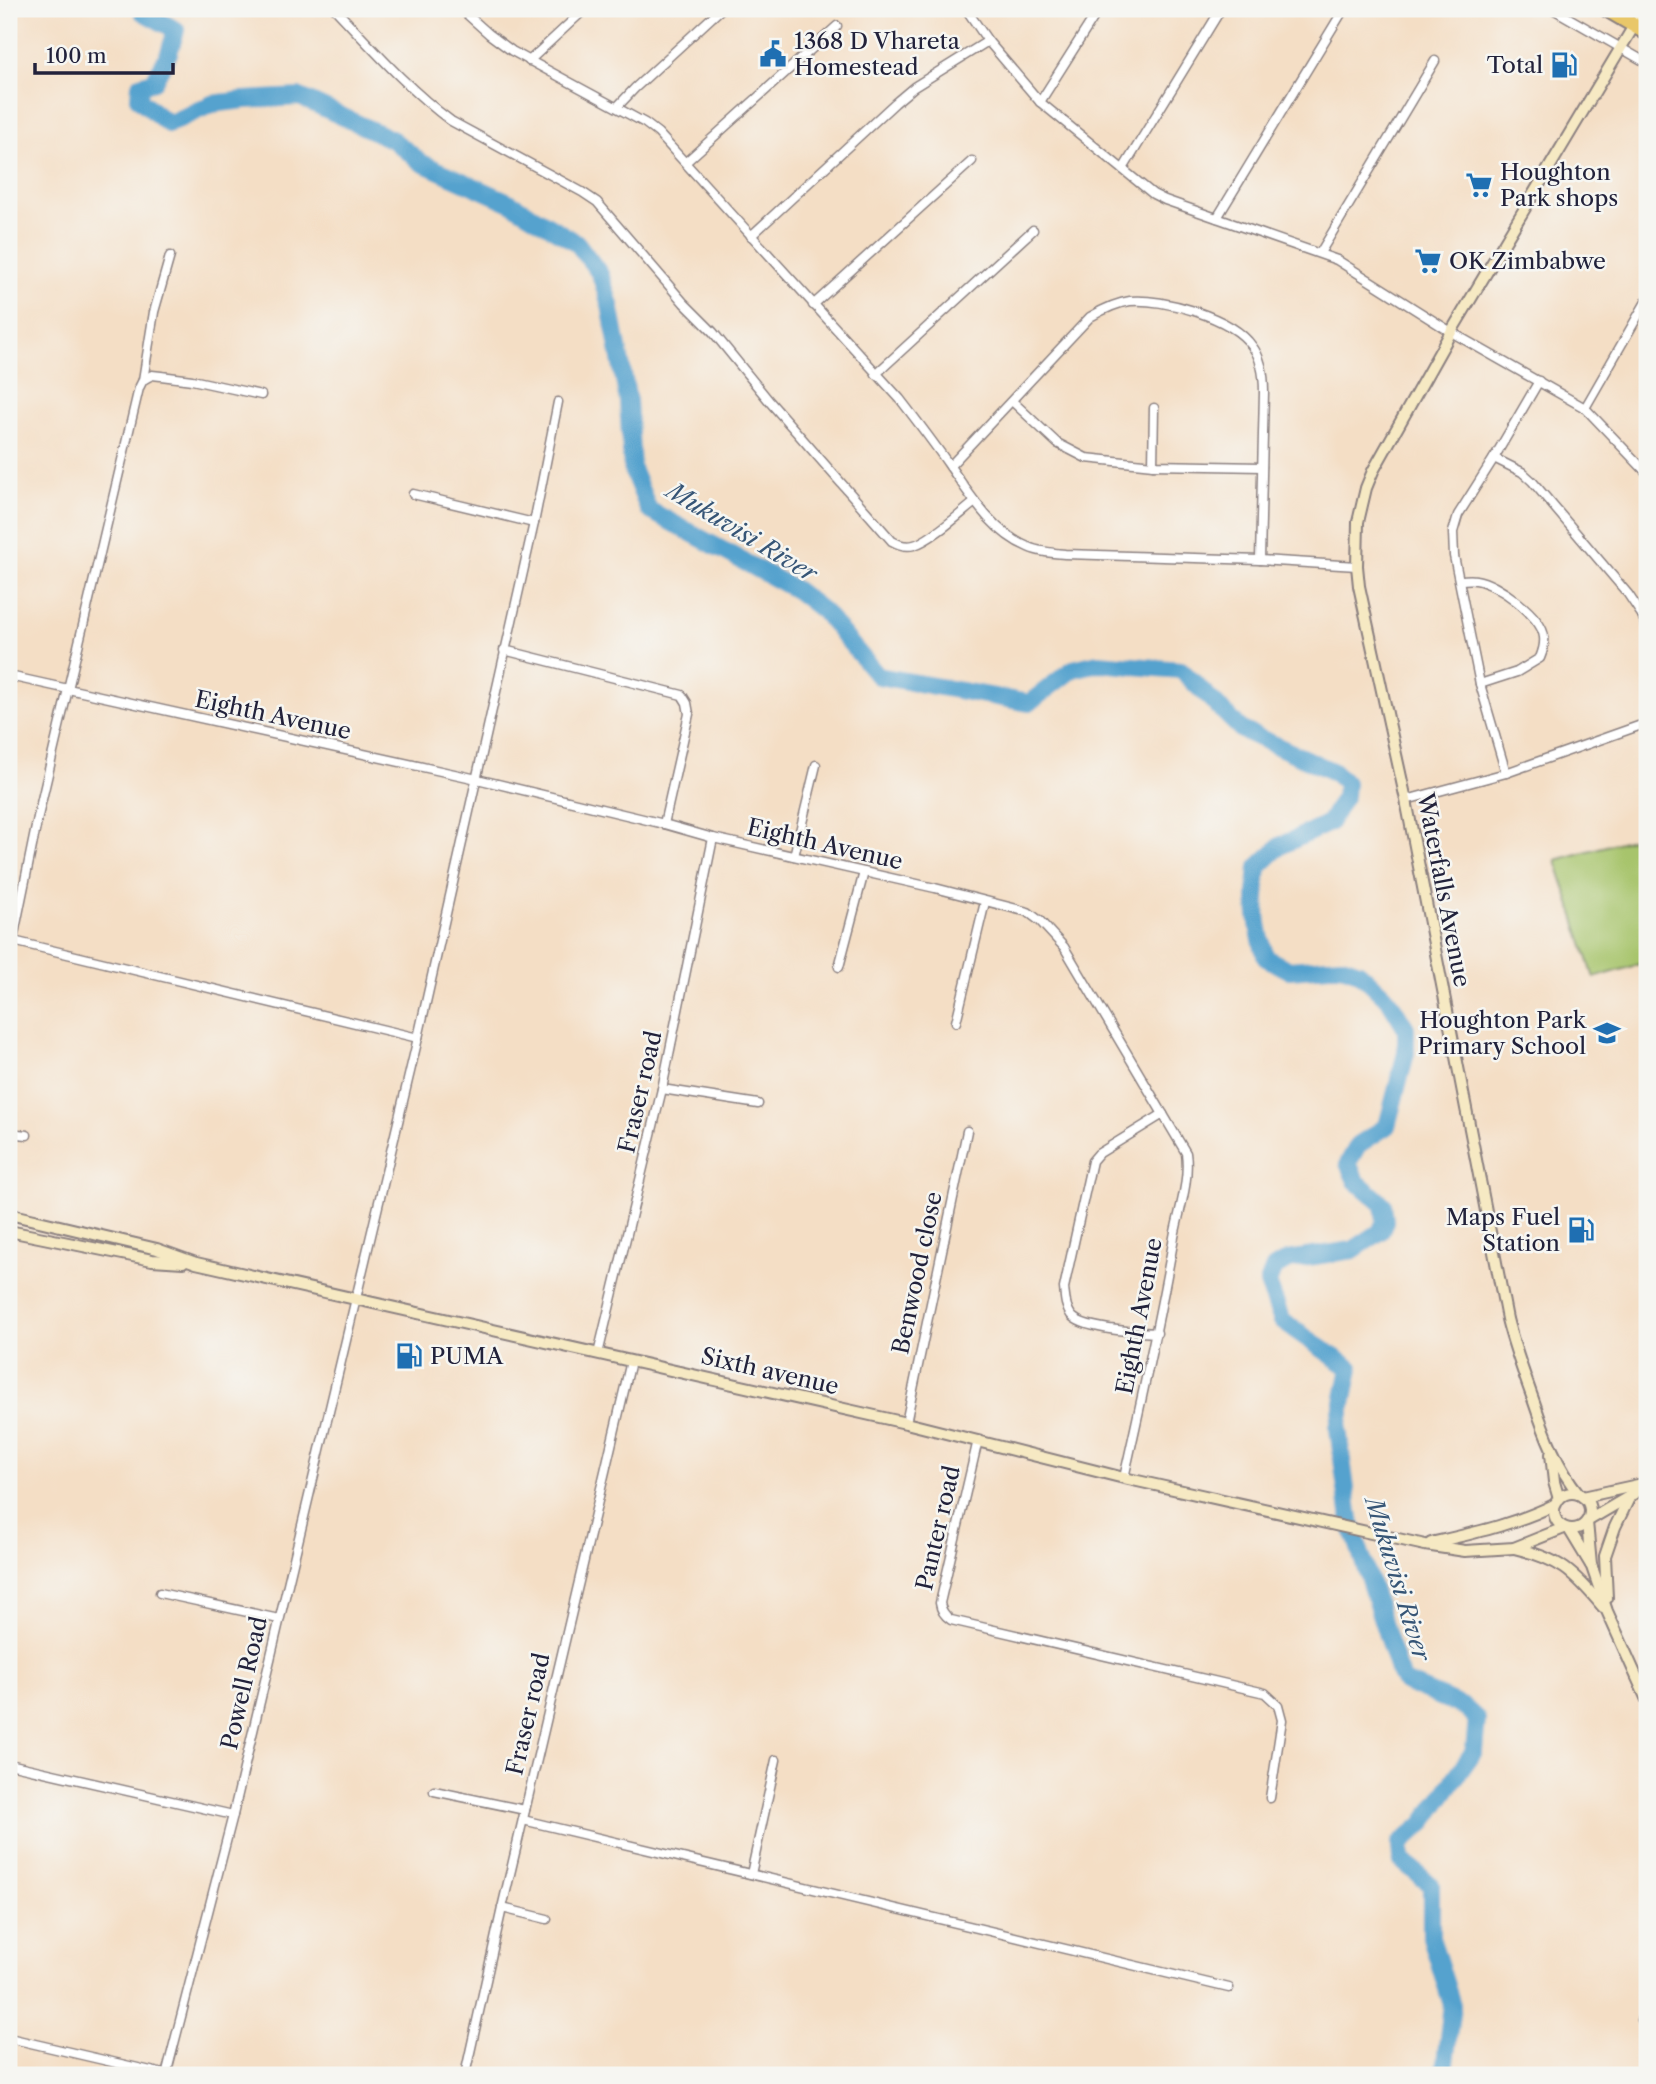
<svg xmlns="http://www.w3.org/2000/svg" width="1656" height="2084" font-family="'Libre Caslon Text',serif">
	<style>
		.green { fill: #a7c46c; stroke: #647354; stroke-width: 2 }
		.lines { fill: none; stroke-linecap: round; stroke-linejoin: round }
		.river { stroke: #55a2ce; stroke-width: 18 }
		.street-casing { stroke: #8b8080; stroke-width: 11 }
		.secondary-casing { stroke: #8b8080; stroke-width: 14 }
		.highway-casing { stroke: #8b8080; stroke-width: 18 }
		.street { stroke: #fff; stroke-width: 8 }
		.secondary { stroke: #f6e9c3; stroke-width: 10 }
		.highway { stroke: #e9c769; stroke-width: 14 }
		.labels { text-anchor: middle; dominant-baseline: central; stroke-width: 5; stroke-linejoin: round; paint-order: stroke }
		.poi-label { font-size: 23px; fill: #22223b; stroke: #f6f6f2; text-anchor: start }
		.street-label { font-size: 23px; fill: #22223b; stroke: #f6f6f2 }
		.water-label { font-size: 24px; font-style: italic; fill: #365576; stroke: #f6f6f2 }
	</style>
	<rect width="100%" height="100%" fill="#f6f6f2"/>
	<filter id="ink" filterUnits="userSpaceOnUse"><feTurbulence type="fractalNoise" baseFrequency=".0143" numOctaves="2"/><feDisplacementMap in="SourceGraphic" scale="14" xChannelSelector="R" yChannelSelector="G"/><feConvolveMatrix kernelMatrix="1 2 1 2 8 2 1 2 1" color-interpolation-filters="sRGB"/></filter>
	<filter id="wash" filterUnits="userSpaceOnUse"><feTurbulence type="fractalNoise" baseFrequency=".00686" numOctaves="4" result="noise"/><feDisplacementMap in="SourceGraphic" scale="28" xChannelSelector="R" yChannelSelector="G"/><feGaussianBlur stdDeviation="1.57" result="paint"/><feColorMatrix in="noise" values="0 0 0 0 0 0 0 0 0 0 0 0 0 0 0 0 0 1.4 0 .05"/><feComposite in="paint" operator="in"/></filter>
	<g filter="url(#wash)">
		<rect width="100%" height="100%" fill="#f4dec5"/>
		<polygon class="green" points="1638,837 1647,864 1647,962 1594,978 1556,860"/>
		<g class="lines">
			<path class="river" d="M143,9V12L176,30L169,53L154,81L140,85L139,99L168,124L212,104L244,100L300,97L393,140L422,163L511,203L577,243L600,274L610,305L628,401L632,469L649,510L796,590L823,611L878,676L1029,703L1073,669L1098,663L1181,670L1242,730L1334,772L1346,783L1345,795L1329,823L1280,846L1258,867C1254,899 1256,926 1266,958L1289,970L1342,966L1359,972L1389,1000L1406,1028V1053L1387,1126L1358,1145L1348,1163L1356,1181L1383,1204L1385,1221L1380,1232L1353,1250L1288,1260L1274,1268L1268,1283L1282,1321L1350,1368L1338,1428L1350,1520L1398,1670L1404,1682L1464,1707L1477,1719L1474,1751L1423,1824L1400,1844L1401,1860L1431,1885V1937L1452,2005L1444,2071L1441,2075"/>
		</g>
	</g>
	<g filter="url(#ink)">
		<g class="lines">
			<g class="street-casing">
				<g id="street">
					<path d="M335,9C372,48 408,89 451,121L582,192L597,202L684,303L713,332L770,402L892,541C899,545 906,547 914,545C930,541 961,513 975,502"/>
					<path d="M461,9L489,34L512,51L645,123L658,133L900,399C917,421 933,442 949,465C970,495 992,532 1028,547C1039,552 1052,553 1065,554L1260,560L1357,566"/>
					<polyline points="966,9 988,41 1040,102 1153,194 1165,200 1337,260 1451,332 1585,408 1647,473"/>
					<polyline points="1553,9 1647,63"/>
					<polyline points="529,61 585,9"/>
					<polyline points="1040,102 1099,9"/>
					<polyline points="617,107 635,88 721,9"/>
					<polyline points="686,162 837,26"/>
					<polyline points="1123,169 1221,9"/>
					<polyline points="1217,218 1344,9"/>
					<polyline points="751,236 895,103 914,87 988,41"/>
					<polyline points="1320,253 1435,61"/>
					<polyline points="813,305 972,161"/>
					<polyline points="876,374 1033,230"/>
					<polyline points="143,380 154,312 170,256"/>
					<polyline points="1012,401 1057,443 1086,458 1153,465 1262,467"/>
					<polyline points="1585,408 1647,300"/>
					<polyline points="1494,458 1522,472 1532,481 1628,594 1642,615 1647,628"/>
					<polyline points="1153,465 1154,408"/>
					<path d="M950,466L1090,317C1102,310 1115,303 1130,301C1163,298 1232,317 1252,346C1262,359 1264,376 1264,392L1260,560"/>
					<polyline points="413,494 534,523"/>
					<path d="M1460,580C1465,580 1471,579 1476,580C1497,583 1542,616 1544,637C1545,645 1543,651 1540,658L1517,672L1480,684"/>
					<polyline points="504,650 682,695 687,703 689,714 664,824"/>
					<path d="M9,676L477,779L664,824L713,838L935,888L1028,912L1040,921L1064,947L1186,1153C1190,1180 1179,1211 1174,1237C1160,1318 1142,1398 1124,1478"/>
					<polyline points="1506,773 1480,684 1454,556 1453,532 1458,515 1494,458 1539,381"/>
					<polyline points="1406,800 1506,773 1647,723"/>
					<polyline points="794,856 816,765"/>
					<polyline points="9,940 418,1038"/>
					<polyline points="9,959 39,812 139,388 143,380 152,375 161,376 192,380 261,395"/>
					<polyline points="839,967 864,872"/>
					<polyline points="956,1022 985,902"/>
					<polyline points="662,1089 758,1104"/>
					<polyline points="9,1133 27,1135"/>
					<path d="M1157,1333C1139,1332 1082,1330 1071,1315C1065,1307 1065,1297 1064,1288L1092,1161L1098,1154L1163,1114"/>
					<polyline points="598,1354 662,1089 713,838"/>
					<polyline points="906,1423 967,1131"/>
					<path d="M978,1440L940,1603C941,1611 945,1616 951,1620L1265,1693L1278,1705L1282,1720L1270,1798"/>
					<polyline points="160,1593 279,1619"/>
					<polyline points="9,1764 233,1815"/>
					<polyline points="434,1791 525,1810"/>
					<polyline points="523,1820 1229,1988"/>
					<polyline points="751,1874 776,1760"/>
					<polyline points="502,1908 547,1919"/>
					<polyline points="1641,2020 1647,2018"/>
					<polyline points="9,2038 168,2075"/>
					<polyline points="166,2075 233,1815 418,1038 534,523 558,402"/>
					<polyline points="465,2075 502,1908 631,1361"/>
				</g>
			</g>
			<g class="secondary-casing">
				<g id="secondary">
					<polyline points="9,1214 157,1249 196,1263 906,1423 1124,1478 1425,1545 1465,1551 1514,1548 1564,1528"/>
					<polyline points="9,1231 152,1260 183,1262"/>
					<polyline points="1551,1454 1554,1482 1559,1499"/>
					<circle cx="1572" cy="1511" r="18"/>
					<path d="M1579,1494C1557,1467 1545,1435 1534,1402C1524,1374 1514,1347 1507,1319L1406,800L1359,586L1357,566L1358,522L1366,488L1373,471L1451,332L1644,9"/>
					<polyline points="1583,1497 1647,1483"/>
					<polyline points="1589,1520 1647,1486"/>
					<polyline points="1587,1522 1591,1565"/>
					<polyline points="1569,1529 1592,1567 1607,1611 1647,1700"/>
					<path d="M1431,1543C1474,1533 1516,1524 1556,1504"/>
					<path d="M1514,1548C1560,1559 1573,1571 1603,1607"/>
					<polyline points="1607,1598 1605,1556 1615,1527 1629,1498"/>
				</g>
			</g>
			<g class="highway-casing">
				<polyline id="highway" points="1606,9 1647,33"/>
			</g>
			<use href="#street" class="street"/>
			<use href="#secondary" class="secondary"/>
			<use href="#highway" class="highway"/>
		</g>
	</g>
	<defs>
		<g id="civic-bare" transform="scale(2.1)"><path d="M-.6-6.5H3V-4.5H.6V-3L4-1V1h2V6H-6V1h2V-1L-.6-3ZM-1.2 2.5V6h2.4V2.5Z" fill="#1f6fb2" stroke="#f6f6f2" stroke-width="2.5" paint-order="stroke"/></g>
		<g id="fuel-bare" transform="scale(2.1)"><path d="M-5.5-6h7V0h2V4h1.3V-2.5L3-4.5l.8-.8L6-3V5H2.5V1h-1V6h-7ZM-4.2-4.7v3.2H.2V-4.7Z" fill="#1f6fb2" stroke="#f6f6f2" stroke-width="2.5" paint-order="stroke"/></g>
		<g id="supermarket-bare" transform="scale(2.1)"><path d="M-6-5.5h2.5l.6 2H6L4.5 2H-2.5L-4.4-4H-6ZM-1.5 3.2a1.3 1.3 0 1 0 .1 0ZM3 3.2a1.3 1.3 0 1 0 .1 0Z" fill="#1f6fb2" stroke="#f6f6f2" stroke-width="2.5" paint-order="stroke"/></g>
		<g id="school-bare" transform="scale(2.1)"><path d="M0-5L7-2L0 1L-7-2ZM-4 1L0 2.5L4 1V4Q0 6-4 4Z" fill="#1f6fb2" stroke="#f6f6f2" stroke-width="2.5" paint-order="stroke"/></g>
	</defs>
	<g fill-rule="evenodd">
		<use href="#civic-bare" x="773" y="54"/>
		<use href="#fuel-bare" x="1564" y="65"/>
		<use href="#supermarket-bare" x="1479" y="185"/>
		<use href="#supermarket-bare" x="1428" y="261"/>
		<use href="#school-bare" x="1607" y="1033"/>
		<use href="#fuel-bare" x="1581" y="1230"/>
		<use href="#fuel-bare" x="409" y="1356"/>
	</g>
	<g class="labels">
		<g class="poi-label">
			<text x="794" y="41">1368 D Vhareta<tspan x="794" dy="26">Homestead</tspan></text>
			<text x="1543" y="65" text-anchor="end">Total</text>
			<text x="1500" y="172">Houghton<tspan x="1500" dy="26">Park shops</tspan></text>
			<text x="1449" y="261">OK Zimbabwe</text>
			<text x="1586" y="1020" text-anchor="end">Houghton Park<tspan x="1586" dy="26">Primary School</tspan></text>
			<text x="1560" y="1217" text-anchor="end">Maps Fuel<tspan x="1560" dy="26">Station</tspan></text>
			<text x="430" y="1356">PUMA</text>
		</g>
		<g class="street-label">
			<text transform="translate(273 715) rotate(12)">Eighth Avenue</text>
			<text transform="translate(825 844) rotate(13)">Eighth Avenue</text>
			<text transform="translate(1444 890) rotate(79)">Waterfalls Avenue</text>
			<text transform="translate(640 1092) rotate(-77)">Fraser road</text>
			<text transform="translate(917 1273) rotate(-78)">Benwood close</text>
			<text transform="translate(1139 1316) rotate(-79)">Eighth Avenue</text>
			<text transform="translate(770 1371) rotate(13)">Sixth avenue</text>
			<text transform="translate(938 1528) rotate(-77)">Panter road</text>
			<text transform="translate(244 1683) rotate(-77)">Powell Road</text>
			<text transform="translate(528 1714) rotate(-77)">Fraser road</text>
		</g>
		<g class="water-label">
			<text transform="translate(742 532) rotate(31)">Mukuvisi River</text>
			<text transform="translate(1398 1579) rotate(73)">Mukuvisi River</text>
		</g>
	</g>
	<rect width="1656" height="2084" fill="none" stroke="#f6f6f2" stroke-width="35"/>
	<path d="M35 63v10h138v-10" fill="none" stroke="#22223b" stroke-width="3.5"/>
	<text x="46" y="63" font-size="21" fill="#22223b" stroke="#f6f6f2" stroke-width="5" paint-order="stroke">100 m</text>
</svg>
